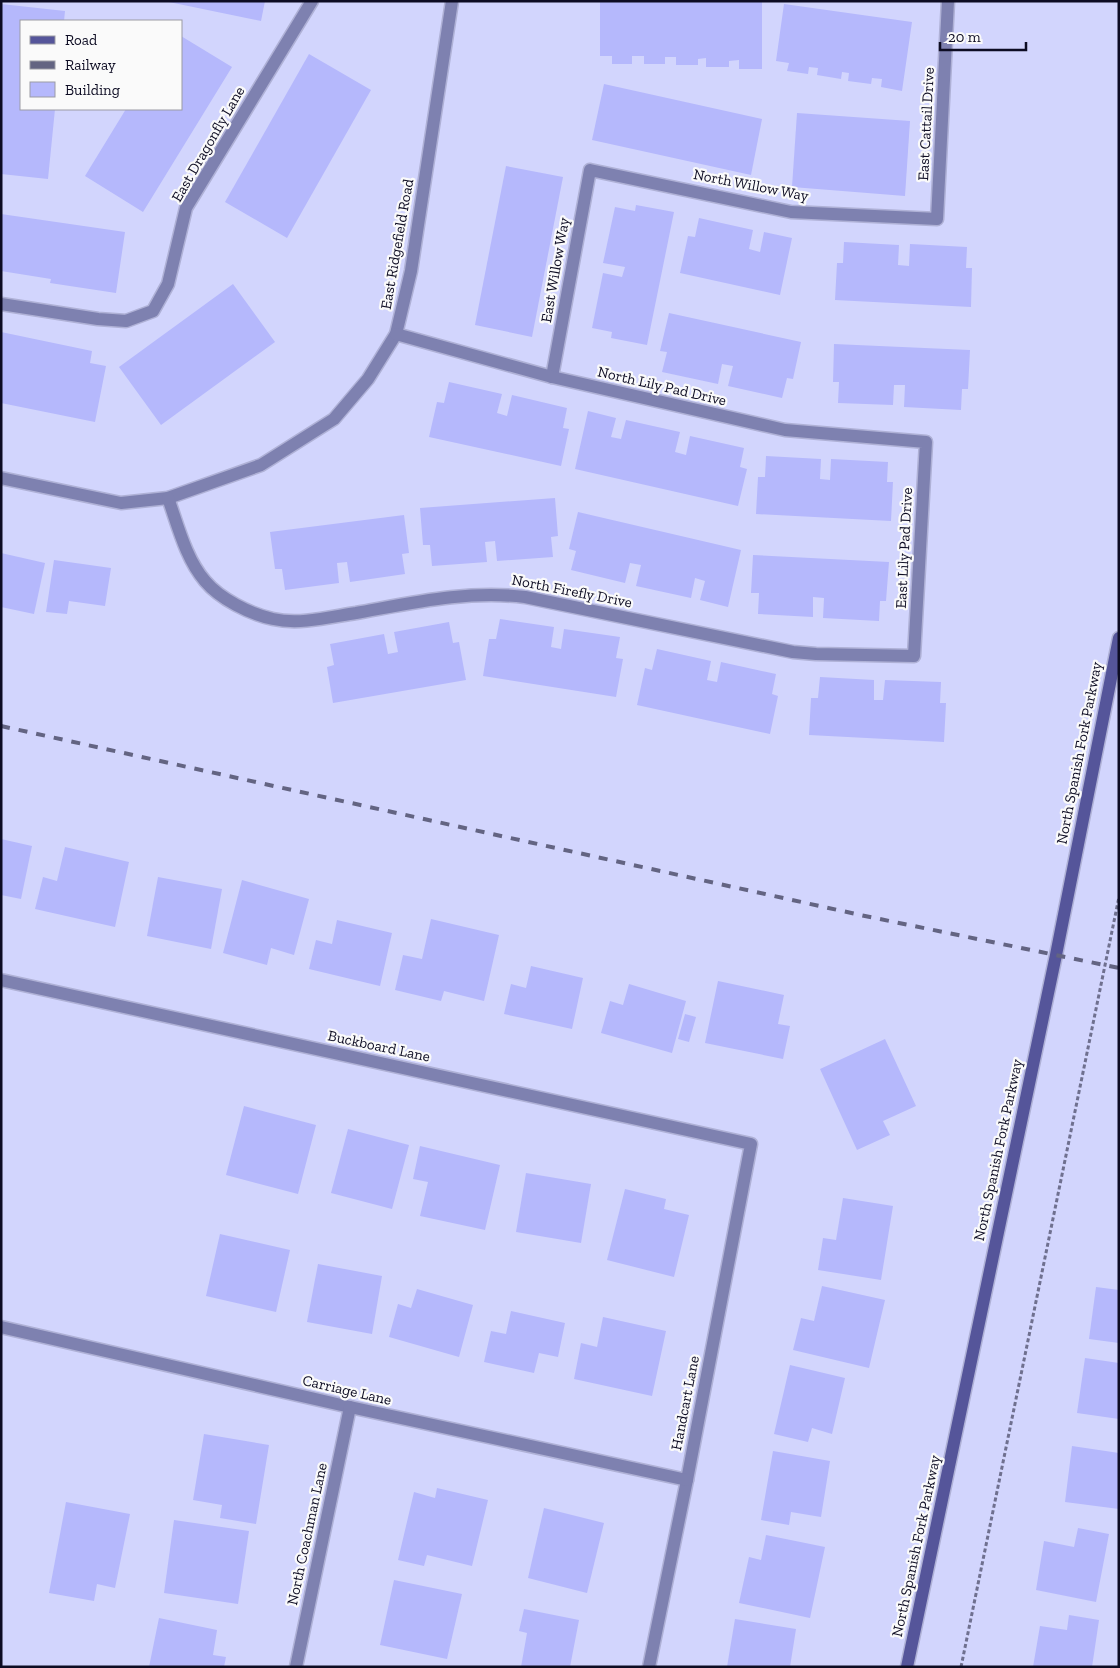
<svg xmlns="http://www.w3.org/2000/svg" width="1120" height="1668" font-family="'Zilla Slab',serif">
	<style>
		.building { fill: #b5b8fc }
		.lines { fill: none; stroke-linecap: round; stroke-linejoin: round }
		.street-casing { stroke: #afb1d6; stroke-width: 15 }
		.secondary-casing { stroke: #afb1d6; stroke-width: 15 }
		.path { stroke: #6f708f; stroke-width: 3; stroke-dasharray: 4 2.5; stroke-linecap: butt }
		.street { stroke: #7e81b0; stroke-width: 12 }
		.secondary { stroke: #55559a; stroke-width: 12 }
		.rail { stroke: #636482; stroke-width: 4; stroke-dasharray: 9 9; stroke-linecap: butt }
		.labels { text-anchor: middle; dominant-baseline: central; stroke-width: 4.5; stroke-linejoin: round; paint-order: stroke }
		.street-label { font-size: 15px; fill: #0d0c23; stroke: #fafafa }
	</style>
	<rect width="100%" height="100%" fill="#d2d5fd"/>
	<g class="building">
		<polygon points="164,1 265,1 261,21"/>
		<polygon points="600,1 762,1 762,69 739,69 739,60 729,61 729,67 706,67 706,58 698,59 698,65 676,65 676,57 665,57 665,64 644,64 644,56 632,56 632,64 612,64 612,56 600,56"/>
		<polygon points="1,4 65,11 64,21 21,21 21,109 55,109 48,179 1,174"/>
		<polygon points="784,4 912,22 902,91 881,87 882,79 872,78 871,84 848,81 849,73 842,72 841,79 817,75 818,68 809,67 808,74 787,71 789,63 776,61"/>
		<polygon points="181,36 232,67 143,212 85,176 126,109 181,109"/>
		<polygon points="309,54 371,90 287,238 225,202"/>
		<polygon points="604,84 762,119 751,175 592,140"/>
		<polygon points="797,113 910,121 905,196 792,187"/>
		<polygon points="506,166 563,177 532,337 475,325"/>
		<polygon points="636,205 674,212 647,345 611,338 612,332 592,328 603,273 622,277 625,267 603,263 615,207 635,211"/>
		<polygon points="1,214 125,232 116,293 50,283 51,279 1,271"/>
		<polygon points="699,218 753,230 749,249 760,252 764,232 792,238 780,295 680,273 688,236 695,237"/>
		<polygon points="844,242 899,245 898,265 909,266 910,244 967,247 966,268 972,268 971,307 835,300 837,263 843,263"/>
		<polygon points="233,284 275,342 161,425 119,367"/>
		<polygon points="669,313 801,342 793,379 787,378 782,398 728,386 733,366 722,364 718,384 662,372 667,352 660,351"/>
		<polygon points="1,332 92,351 90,363 106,366 95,422 1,403"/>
		<polygon points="834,344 970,350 968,389 962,389 961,410 904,407 905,385 894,385 893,405 838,403 839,382 833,382"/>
		<polygon points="449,382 502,394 497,413 507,416 512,395 567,408 563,428 569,429 561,466 429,437 437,402 444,403"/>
		<polygon points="588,411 616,418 611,437 621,439 626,420 680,432 675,452 686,455 690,436 744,448 740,467 747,469 738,506 575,469"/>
		<polygon points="766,456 821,459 820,479 830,480 831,459 888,462 887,482 893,482 891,521 756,514 758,477 765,477"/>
		<polygon points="555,498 558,536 551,537 553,557 497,561 495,541 485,542 487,562 432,566 430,545 423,545 420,508"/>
		<polygon points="578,512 741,550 728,607 700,600 705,581 695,578 691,598 636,586 641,565 630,563 625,583 571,570 576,551 569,549"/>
		<polygon points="404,515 409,553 402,554 405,574 350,582 347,562 337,563 339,583 285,590 282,569 275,569 270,532"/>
		<polygon points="1,553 45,563 34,614 1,607"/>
		<polygon points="753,555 889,562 886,601 880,601 879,621 823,618 824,598 813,597 813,617 758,614 759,593 751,593"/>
		<polygon points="54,560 111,568 105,606 69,601 67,614 46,612"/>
		<polygon points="500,619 554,627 551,647 561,649 564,629 620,637 616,658 623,659 616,697 483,676 489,639 496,639"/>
		<polygon points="449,622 453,643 459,642 466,680 333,703 327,667 334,665 330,644 384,634 388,654 398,652 394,632"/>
		<polygon points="657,649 711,661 707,680 717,682 721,662 776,674 772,694 778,696 770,734 637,705 645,668 652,670"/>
		<polygon points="820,677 874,680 874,700 883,700 885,680 941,682 940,703 946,703 944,742 809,735 811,698 818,698"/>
		<polygon points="1,839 32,846 21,899 1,895"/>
		<polygon points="65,847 129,862 115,927 35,909 43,877 57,881"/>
		<polygon points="158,877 222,889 211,949 147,936"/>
		<polygon points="242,880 309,899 294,955 271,948 267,965 223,953"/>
		<polygon points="431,919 499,935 484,1001 444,991 441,1001 395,990 403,955 422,959"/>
		<polygon points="337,920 392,933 380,986 309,969 316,940 332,944"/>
		<polygon points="531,966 583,978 572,1029 504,1014 511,984 526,988"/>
		<polygon points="718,981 784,995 778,1024 790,1026 783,1059 705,1043"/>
		<polygon points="629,984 686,1001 672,1053 601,1033 610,1001 623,1005"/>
		<polygon points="685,1014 696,1017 689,1042 678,1039"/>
		<polygon points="885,1039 916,1106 883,1121 890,1135 857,1150 820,1069"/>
		<polygon points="244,1106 316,1125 298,1194 226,1175"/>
		<polygon points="348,1129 409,1145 392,1209 331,1193"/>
		<polygon points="420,1146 500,1165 485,1230 420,1216 428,1182 413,1179"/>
		<polygon points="526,1173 591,1184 581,1243 516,1232"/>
		<polygon points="625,1189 666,1199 664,1209 689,1215 674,1277 607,1260"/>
		<polygon points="843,1198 893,1206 881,1280 818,1270 823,1238 836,1240"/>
		<polygon points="220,1234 290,1250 276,1312 206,1296"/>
		<polygon points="318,1264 382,1276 372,1334 307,1322"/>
		<polygon points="822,1286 885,1300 869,1368 793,1350 801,1318 814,1321"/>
		<polygon points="1096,1287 1119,1290 1119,1343 1089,1339"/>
		<polygon points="417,1289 473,1305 459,1357 389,1337 398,1304 411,1308"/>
		<polygon points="511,1311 565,1323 558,1357 539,1353 534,1373 484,1362 491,1331 506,1334"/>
		<polygon points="603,1317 666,1331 652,1396 574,1379 581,1343 597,1347"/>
		<polygon points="1085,1358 1119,1363 1119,1419 1077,1413"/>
		<polygon points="790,1365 845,1378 832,1434 812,1428 808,1442 774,1434"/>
		<polygon points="204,1434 269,1445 256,1524 220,1518 222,1505 193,1500"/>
		<polygon points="1072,1446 1119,1453 1119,1509 1065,1502"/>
		<polygon points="773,1451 830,1461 821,1517 791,1512 789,1525 761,1520"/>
		<polygon points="437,1488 488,1500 472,1566 427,1555 424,1566 398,1560 414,1492 435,1498"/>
		<polygon points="66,1502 130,1514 115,1588 97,1584 94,1601 49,1593"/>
		<polygon points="544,1508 604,1523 587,1593 528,1578"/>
		<polygon points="174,1520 249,1531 238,1604 164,1593"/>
		<polygon points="1078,1528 1109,1534 1096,1602 1036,1590 1044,1541 1074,1547"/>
		<polygon points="766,1535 825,1547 810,1618 739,1603 749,1557 761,1560"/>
		<polygon points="394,1580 462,1594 447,1659 380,1645"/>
		<polygon points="524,1609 579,1620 570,1667 521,1667 527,1633 519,1631"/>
		<polygon points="1069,1615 1099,1620 1092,1667 1033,1667 1040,1626 1067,1630"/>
		<polygon points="159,1618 217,1630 213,1655 226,1657 224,1667 149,1667"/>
		<polygon points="735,1619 796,1629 790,1667 727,1667"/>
	</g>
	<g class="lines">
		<g class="street-casing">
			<g id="street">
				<polyline points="1,304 98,319 126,321 153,311 168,284 186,208 312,1"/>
				<polyline points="552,377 590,170 791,212 937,219 948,1"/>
				<polyline points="1,478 121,503 168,498 261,465 334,419 368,379 396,334 411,271 452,1"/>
				<path d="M168,498C178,526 186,559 205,581C220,599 250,614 273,619C300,625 330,617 356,613C412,603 467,590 525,597L793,652L816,654L914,656L926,442L785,430L552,377L396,334"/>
				<polyline points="1,980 751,1144 687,1480 649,1667"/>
				<polyline points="1,1327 350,1407 687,1480"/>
				<polyline points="296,1667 350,1407"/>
			</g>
		</g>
		<g class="secondary-casing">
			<polyline id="secondary" points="907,1667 1056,955 1119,638"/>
		</g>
		<polyline class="path" points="961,1667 1119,897"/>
		<use href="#street" class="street"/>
		<use href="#secondary" class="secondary"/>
		<polyline class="rail" points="1,726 865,916 1119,968"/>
	</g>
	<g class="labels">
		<g class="street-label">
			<text transform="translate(926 124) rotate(-87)">East Cattail Drive</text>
			<text transform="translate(208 144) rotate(-60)">East Dragonfly Lane</text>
			<text transform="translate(751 185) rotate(11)">North Willow Way</text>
			<text transform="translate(397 244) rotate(-80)">East Ridgefield Road</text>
			<text transform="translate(555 270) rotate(-80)">East Willow Way</text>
			<text transform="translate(662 386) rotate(13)">North Lily Pad Drive</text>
			<text transform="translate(904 548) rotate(-87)">East Lily Pad Drive</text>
			<text transform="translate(572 591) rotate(11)">North Firefly Drive</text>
			<text transform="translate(1079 753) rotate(-79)">North Spanish Fork Parkway</text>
			<text transform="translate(379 1046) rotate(12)">Buckboard Lane</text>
			<text transform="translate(998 1150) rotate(-78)">North Spanish Fork Parkway</text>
			<text transform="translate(347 1390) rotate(13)">Carriage Lane</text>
			<text transform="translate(685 1403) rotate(-79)">Handcart Lane</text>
			<text transform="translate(307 1534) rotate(-78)">North Coachman Lane</text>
			<text transform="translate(916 1546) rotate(-78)">North Spanish Fork Parkway</text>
		</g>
	</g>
	<rect width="1120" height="1668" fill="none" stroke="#0d0c23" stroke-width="5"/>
	<rect x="20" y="20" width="162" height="90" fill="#fafafa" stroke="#9b9ba4"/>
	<rect x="30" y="36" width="25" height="8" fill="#55559a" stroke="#9b9ba4"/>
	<text x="65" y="45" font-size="15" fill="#0d0c23">Road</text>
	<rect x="30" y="61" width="25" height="8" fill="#636482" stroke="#9b9ba4"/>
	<text x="65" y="70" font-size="15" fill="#0d0c23">Railway</text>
	<rect x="30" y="82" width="25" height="15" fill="#b5b8fc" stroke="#9b9ba4"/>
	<text x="65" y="95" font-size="15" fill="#0d0c23">Building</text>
	<path d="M940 42v8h86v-8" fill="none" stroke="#0d0c23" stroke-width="2.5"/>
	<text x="948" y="42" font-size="15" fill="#0d0c23" stroke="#fafafa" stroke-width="4" paint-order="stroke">20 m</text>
</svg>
